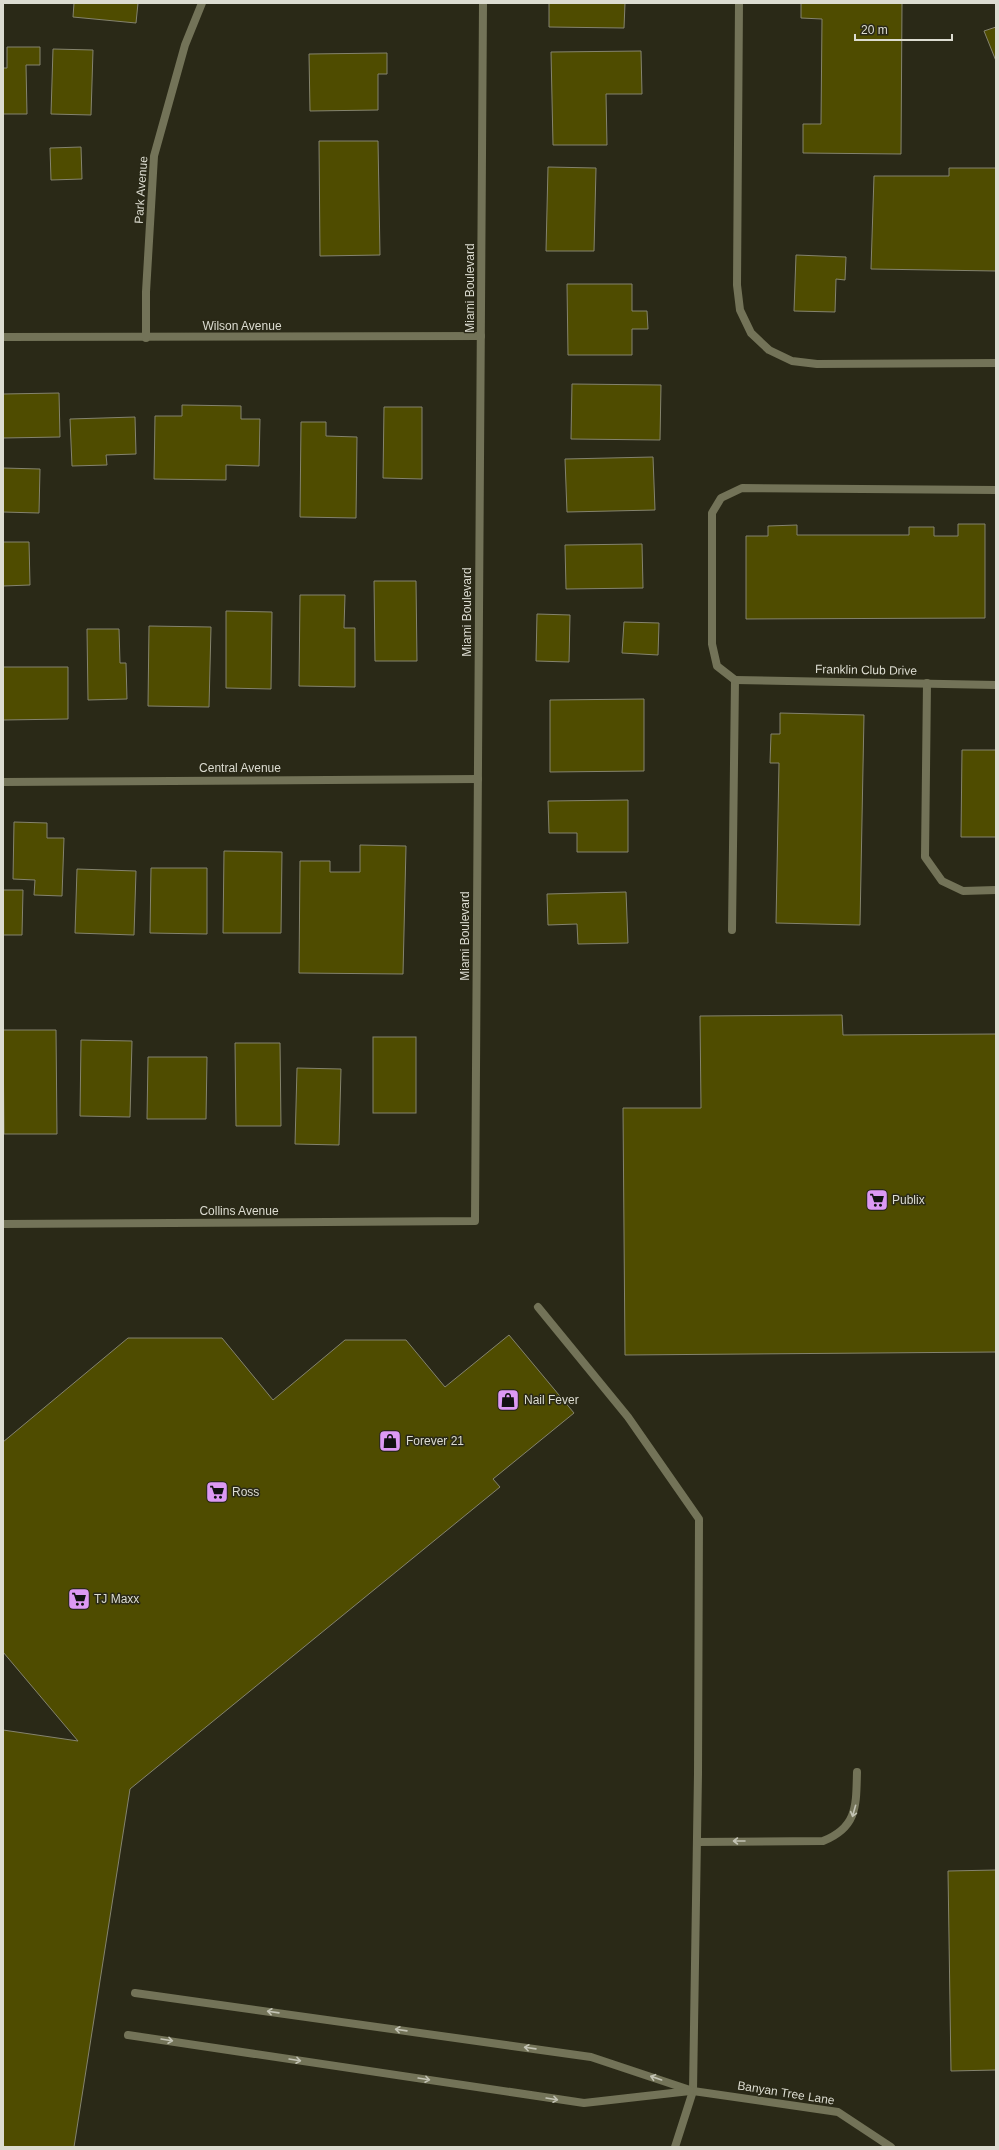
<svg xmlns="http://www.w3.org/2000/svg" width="999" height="2150" font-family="Arial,sans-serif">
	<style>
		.building { fill: #4f4c00; stroke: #84836e }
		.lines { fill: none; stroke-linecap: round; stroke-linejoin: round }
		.lane { stroke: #737358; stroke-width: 8 }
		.street { stroke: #737358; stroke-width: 8 }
		.oneway { stroke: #c2c2b3 }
		.labels { text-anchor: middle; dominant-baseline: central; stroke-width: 3; stroke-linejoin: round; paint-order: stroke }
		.street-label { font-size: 12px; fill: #dcdcd1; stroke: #2a2917 }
		.poi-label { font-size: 12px; fill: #dcdcd1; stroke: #2a2917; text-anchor: start }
	</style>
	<rect width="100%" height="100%" fill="#2a2917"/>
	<g class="building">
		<polygon points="74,3 138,3 136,23 73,17"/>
		<polygon points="549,3 625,3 624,28 549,27"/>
		<polygon points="801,3 902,3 901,154 803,153 803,124 821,124 822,19 801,18"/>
		<polygon points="996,27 996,61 984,31"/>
		<polygon points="7,47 40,47 40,65 26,65 27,114 3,114 3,68 7,68"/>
		<polygon points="53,49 93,50 91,115 51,114"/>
		<polygon points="641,51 642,94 606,94 607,145 553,145 551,52"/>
		<polygon points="387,53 387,74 378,74 378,110 310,111 309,54"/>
		<polygon points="319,141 378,141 380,255 320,256"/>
		<polygon points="81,147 82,179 51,180 50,148"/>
		<polygon points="548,167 596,168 594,251 546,251"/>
		<polygon points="949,168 996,168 996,271 871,269 874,176 949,176"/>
		<polygon points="796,255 846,257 845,280 836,279 835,312 794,311"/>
		<polygon points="567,284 632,284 632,311 647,311 648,329 632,329 632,355 568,355"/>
		<polygon points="572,384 661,385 660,440 571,439"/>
		<polygon points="59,393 60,437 3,438 3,394"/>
		<polygon points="182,405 241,406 241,419 260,419 259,466 226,465 226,480 154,479 155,416 182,416"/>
		<polygon points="384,407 422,407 422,479 383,478"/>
		<polygon points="135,417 136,454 106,455 107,465 72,466 70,419"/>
		<polygon points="301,422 326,422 326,436 357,437 356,518 300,517"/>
		<polygon points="653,457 655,510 567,512 565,459"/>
		<polygon points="3,468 40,469 39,513 3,512"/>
		<polygon points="958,524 985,524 985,618 746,619 746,536 768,536 768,526 797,525 797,535 909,535 909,527 934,527 934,536 958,536"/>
		<polygon points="3,542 29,542 30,585 3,586"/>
		<polygon points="642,544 643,588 566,589 565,545"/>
		<polygon points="374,581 416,581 417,661 375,661"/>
		<polygon points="300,595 345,595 344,628 355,628 355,687 299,686"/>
		<polygon points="226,611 272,612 271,689 226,688"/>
		<polygon points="537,614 570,615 569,662 536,661"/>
		<polygon points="624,622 659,623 658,655 622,653"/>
		<polygon points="149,626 211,627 209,707 148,706"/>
		<polygon points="87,629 119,629 120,663 126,663 127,699 88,700"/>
		<polygon points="3,667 68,667 68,719 3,720"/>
		<polygon points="644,699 644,771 550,772 550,700"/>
		<polygon points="780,713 864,715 860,925 776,923 779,763 770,763 771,734 780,734"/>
		<polygon points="962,750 996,750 996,837 961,837"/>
		<polygon points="628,800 628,852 577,852 577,833 549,833 548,801"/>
		<polygon points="14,822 47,823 47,838 64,838 62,896 34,895 35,880 13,879"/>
		<polygon points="360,845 406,846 403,974 299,973 300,861 330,861 330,872 360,872"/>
		<polygon points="224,851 282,852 281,933 223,933"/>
		<polygon points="151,868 207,868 207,934 150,933"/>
		<polygon points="77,869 136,871 134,935 75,933"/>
		<polygon points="3,890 23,890 22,935 3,935"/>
		<polygon points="626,892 628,943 578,944 577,924 548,925 547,894"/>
		<polygon points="842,1015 843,1035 996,1034 996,1352 625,1355 623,1108 701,1108 700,1016"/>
		<polygon points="3,1030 56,1030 57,1134 4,1134"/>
		<rect x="373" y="1037" width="43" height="76"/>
		<polygon points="81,1040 132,1041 130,1117 80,1116"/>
		<polygon points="235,1043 280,1043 281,1126 236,1126"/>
		<polygon points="148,1057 207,1057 206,1119 147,1119"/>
		<polygon points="297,1068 341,1069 339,1145 295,1144"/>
		<polygon points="509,1335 574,1413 493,1479 500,1487 130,1789 74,2147 3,2147 3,1730 78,1741 3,1652 3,1442 128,1338 222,1338 273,1400 345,1340 406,1340 445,1387"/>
		<polygon points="996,1870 996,2070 951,2071 948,1871"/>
	</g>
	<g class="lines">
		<g class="lane">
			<polyline points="739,3 737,285 740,310 751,333 769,350 792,361 817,364 996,363"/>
			<polyline points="927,683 925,857 942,881 963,891 996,890"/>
			<polyline points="732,930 735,680 717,666 712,644 712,513 721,498 742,488 996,490"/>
			<polyline points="538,1307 628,1417 699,1519 698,1774 693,2091 675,2147"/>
			<path d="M697,1842L823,1841C858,1827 856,1805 857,1772"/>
			<polyline points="135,1993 591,2057 693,2091 838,2112 891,2147"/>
			<polyline points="128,2035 584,2103 690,2091"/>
		</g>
		<g class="street">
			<polyline points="3,337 481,336"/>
			<polyline points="146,338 146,292 154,156 185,45 202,3"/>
			<polyline points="735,680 996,685"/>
			<polyline points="3,782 478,779"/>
			<polyline points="3,1224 475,1221 483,3"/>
		</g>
	</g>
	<defs><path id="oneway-shaft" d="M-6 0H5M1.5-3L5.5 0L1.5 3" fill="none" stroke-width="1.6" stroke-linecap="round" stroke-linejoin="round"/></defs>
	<g class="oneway">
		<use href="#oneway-shaft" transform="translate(854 1811) rotate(106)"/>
		<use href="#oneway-shaft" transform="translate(739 1841) rotate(180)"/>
		<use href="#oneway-shaft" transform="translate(273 2012) rotate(-172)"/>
		<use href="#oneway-shaft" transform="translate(401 2030) rotate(-172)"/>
		<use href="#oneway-shaft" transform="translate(167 2040) rotate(9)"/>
		<use href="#oneway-shaft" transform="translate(530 2048) rotate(-172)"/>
		<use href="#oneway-shaft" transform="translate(295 2060) rotate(9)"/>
		<use href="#oneway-shaft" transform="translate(656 2078) rotate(-161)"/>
		<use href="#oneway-shaft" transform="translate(424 2079) rotate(9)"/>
		<use href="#oneway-shaft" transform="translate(552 2099) rotate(9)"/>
	</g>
	<defs>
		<g id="supermarket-square" transform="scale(1.15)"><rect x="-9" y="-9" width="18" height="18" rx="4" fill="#dc99f4" stroke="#2a2917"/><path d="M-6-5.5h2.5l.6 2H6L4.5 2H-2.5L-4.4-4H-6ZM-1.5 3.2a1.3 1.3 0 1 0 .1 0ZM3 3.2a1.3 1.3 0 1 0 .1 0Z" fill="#111"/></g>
		<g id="shop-square" transform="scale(1.15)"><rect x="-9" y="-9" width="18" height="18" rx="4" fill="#dc99f4" stroke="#2a2917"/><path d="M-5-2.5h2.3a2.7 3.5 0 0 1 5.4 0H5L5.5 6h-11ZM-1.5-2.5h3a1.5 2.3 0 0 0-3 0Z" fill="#111"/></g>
	</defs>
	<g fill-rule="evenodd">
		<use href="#supermarket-square" x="877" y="1200"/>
		<use href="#shop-square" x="508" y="1400"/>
		<use href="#shop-square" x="390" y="1441"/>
		<use href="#supermarket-square" x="217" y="1492"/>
		<use href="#supermarket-square" x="79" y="1599"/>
	</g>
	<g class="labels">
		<g class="street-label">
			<text transform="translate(141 190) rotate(-86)">Park Avenue</text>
			<text transform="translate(470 288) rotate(-90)">Miami Boulevard</text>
			<text x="242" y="326">Wilson Avenue</text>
			<text transform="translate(467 612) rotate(-90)">Miami Boulevard</text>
			<text transform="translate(866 670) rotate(1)">Franklin Club Drive</text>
			<text x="240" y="768">Central Avenue</text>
			<text transform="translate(465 936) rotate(-90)">Miami Boulevard</text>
			<text x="239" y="1211">Collins Avenue</text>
			<text transform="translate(786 2093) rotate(9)">Banyan Tree Lane</text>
		</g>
		<g class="poi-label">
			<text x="892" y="1200">Publix</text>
			<text x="524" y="1400">Nail Fever</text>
			<text x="406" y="1441">Forever 21</text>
			<text x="232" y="1492">Ross</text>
			<text x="94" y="1599">TJ Maxx</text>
		</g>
	</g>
	<rect width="999" height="2150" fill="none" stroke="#dcdcd1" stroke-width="8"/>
	<path d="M855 34v6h97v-6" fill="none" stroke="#dcdcd1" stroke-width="2"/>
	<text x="861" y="34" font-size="12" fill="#dcdcd1" stroke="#2a2917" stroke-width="3" paint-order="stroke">20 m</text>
</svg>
